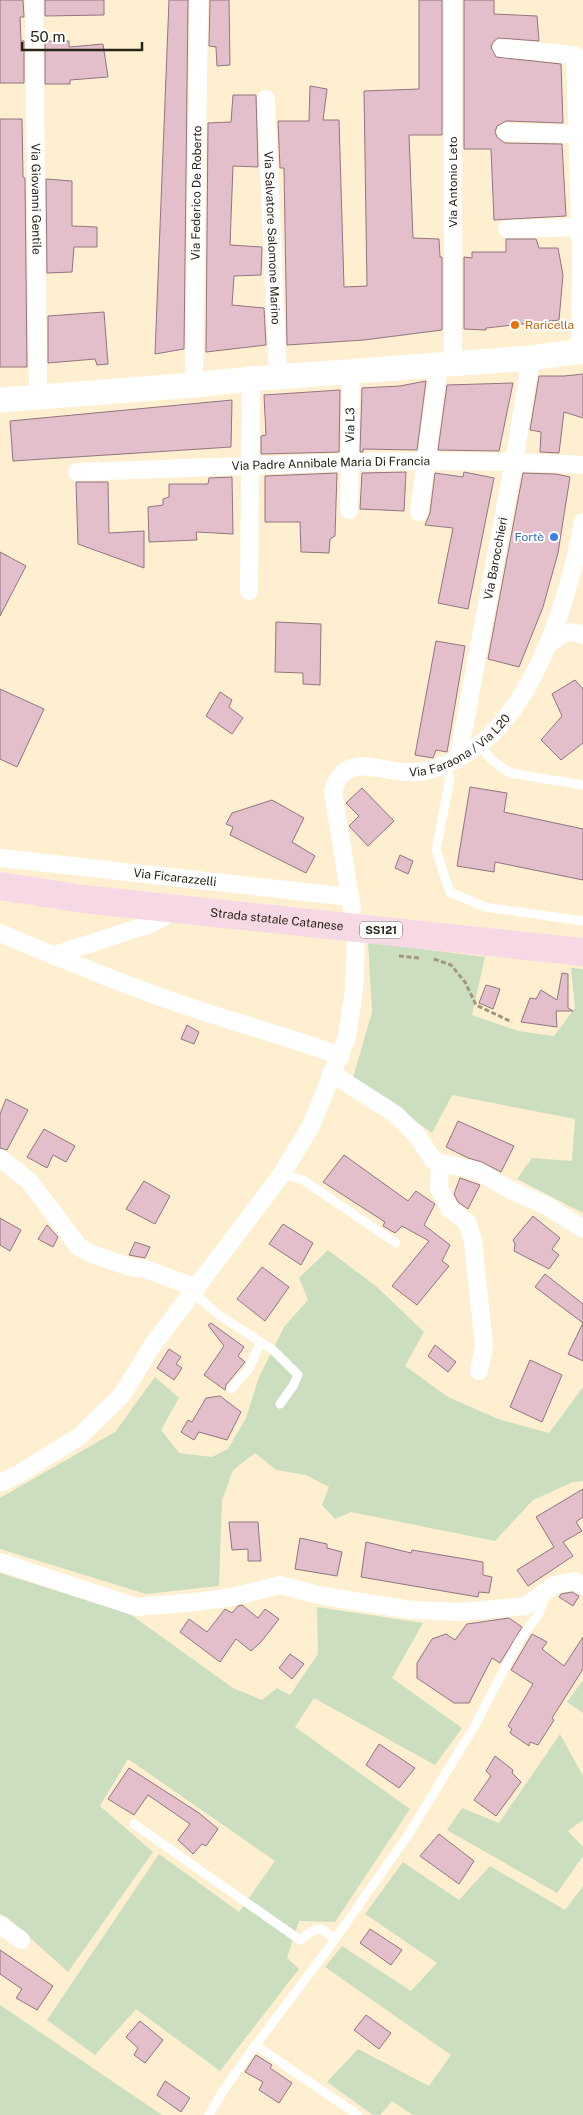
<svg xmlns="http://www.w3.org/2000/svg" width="583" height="2115" font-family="'Public Sans',sans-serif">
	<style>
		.green { fill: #ccdec0 }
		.building { fill: #e3bfcb; stroke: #94747f }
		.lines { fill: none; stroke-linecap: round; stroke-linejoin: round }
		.path { stroke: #a19780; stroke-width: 3; stroke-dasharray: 5 2.5; stroke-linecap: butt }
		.lane { stroke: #fff; stroke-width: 9 }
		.street { stroke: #fff; stroke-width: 18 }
		.secondary { stroke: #fff; stroke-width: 25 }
		.primary { stroke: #f7d9e6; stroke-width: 28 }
		.food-dot { fill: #e8710a; stroke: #fff; stroke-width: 2 }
		.shop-dot { fill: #3f7fe0; stroke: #fff; stroke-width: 2 }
		.labels { text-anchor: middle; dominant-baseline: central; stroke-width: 4; stroke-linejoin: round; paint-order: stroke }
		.shield { fill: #fff; stroke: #69665d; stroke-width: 1 }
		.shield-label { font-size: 11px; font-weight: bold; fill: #292418 }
		.street-label { font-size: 12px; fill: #292418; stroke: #fff }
		.food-label { font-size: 12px; fill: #c56008; stroke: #fff; text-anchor: start }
		.shop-label { font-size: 12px; fill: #366cbe; stroke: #fff; text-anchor: end }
	</style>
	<rect width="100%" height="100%" fill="#fdefd0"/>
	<g class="green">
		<polygon points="368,942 485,957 472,1015 518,1031 554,1036 575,1008 571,968 583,969 583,1213 517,1179 532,1158 572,1161 575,1119 452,1095 432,1133 353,1078 372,1012"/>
		<polygon points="328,1250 377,1287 424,1332 405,1366 448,1397 498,1419 549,1433 583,1387 583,1481 573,1482 533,1500 495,1541 351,1512 335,1519 322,1505 329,1487 306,1475 276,1470 255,1453 233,1470 222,1500 219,1586 146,1594 0,1549 0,1498 115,1432 155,1377 179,1398 161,1430 179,1453 212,1457 228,1449 246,1418 259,1377 284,1327 308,1300 299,1278"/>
		<polygon points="0,1573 130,1614 233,1688 262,1700 277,1688 290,1695 318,1654 317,1607 423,1623 392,1678 462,1728 435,1765 314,1698 295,1727 410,1809 335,1922 299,1921 287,1958 299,1969 220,2071 136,2009 95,2055 47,2020 159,1854 239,1912 275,1861 128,1759 100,1806 153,1852 68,1972 7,1917 0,1914"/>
		<polygon points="583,1680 583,1713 567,1702"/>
		<polygon points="560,1734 583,1776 583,1820 568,1831 583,1847 583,1856 557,1893 447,1830 462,1808 499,1823"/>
		<polygon points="403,1862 459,1900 490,1866 565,1910 583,1886 583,2115 413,2115 392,2101 380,2115 373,2115 327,2082 358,2049 429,2086 451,2055 325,1967 342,1946 411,1991 437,1963 365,1914"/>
		<polygon points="0,2005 162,2115 0,2115"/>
	</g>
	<g class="building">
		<polygon points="0,0 23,0 24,17 20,17 21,41 24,41 24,83 0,83"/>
		<polygon points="45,0 104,0 104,15 45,16"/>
		<polygon points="169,0 188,0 184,349 155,354"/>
		<polygon points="210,0 229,0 230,65 217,66 216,47 209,46"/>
		<polygon points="419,0 442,0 442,135 409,135 413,238 439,239 440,257 442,257 442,330 364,340 287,345 284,168 280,168 278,121 309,121 310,86 327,89 323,120 339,120 344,287 367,286 364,91 419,89"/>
		<polygon points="464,0 494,0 494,14 537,16 539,41 498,38 493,42 491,47 496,57 561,64 563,123 506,121 497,126 495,132 497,137 505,143 562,144 566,216 494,220 491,149 464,149"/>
		<polygon points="45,41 69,41 69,47 103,44 108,77 70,80 70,84 45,84"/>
		<polygon points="233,95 256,95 258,167 233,166 230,245 262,247 262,249 261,275 234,276 232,305 264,308 266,345 206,352 208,123 231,122"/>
		<polygon points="0,119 22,119 23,177 25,178 27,367 0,367"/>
		<polygon points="46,179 72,181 72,226 97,227 97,247 74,247 72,272 47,273"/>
		<polygon points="506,239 536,239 539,248 558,248 563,275 559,320 486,328 486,330 464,329 464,257 472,258 472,252 506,252"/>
		<polygon points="104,312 108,364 97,365 95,359 48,363 48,316"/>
		<polygon points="583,374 583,418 564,412 559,453 540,452 541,432 530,430 539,376 564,376"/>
		<polygon points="426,381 417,450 363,449 363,452 360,452 362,388 400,386"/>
		<polygon points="513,383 499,451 438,450 447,385"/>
		<polygon points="340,390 339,452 261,454 261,436 266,435 264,395"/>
		<polygon points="232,400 231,447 13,461 10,421"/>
		<polygon points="406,472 404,511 360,509 362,473"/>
		<polygon points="464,472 494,478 468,609 438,603 453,528 425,525 430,513 435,473 463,477"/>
		<polygon points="337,473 335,536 330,539 329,553 301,552 300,522 265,522 265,476"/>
		<polygon points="523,473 556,474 570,477 558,553 543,607 519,667 488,659"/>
		<polygon points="232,477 233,534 196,532 197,540 149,542 148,507 163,505 163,499 169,497 169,484 208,484 209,478"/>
		<polygon points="76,482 108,482 109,533 144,531 144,568 78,544"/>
		<polygon points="0,552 26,566 0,616"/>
		<polygon points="276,622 321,624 320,685 303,684 303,673 275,672"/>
		<polygon points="436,641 465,646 447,752 436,750 433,758 415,755"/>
		<polygon points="575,680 583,689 583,743 561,760 541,740 562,716 552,694"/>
		<polygon points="0,689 44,709 17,767 0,759"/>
		<polygon points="220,692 232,700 229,707 243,718 232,734 206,716"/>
		<polygon points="470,787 507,793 504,812 583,829 583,880 495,862 494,872 457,866"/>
		<polygon points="362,788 394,821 368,846 349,826 359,816 346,803"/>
		<polygon points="272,800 304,818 292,842 315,856 306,873 230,835 233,827 226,824 232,813"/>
		<polygon points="400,855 413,861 408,874 395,868"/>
		<polygon points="562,973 568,974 568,1008 573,1011 556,1011 557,1027 521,1022 530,998 536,999 541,990 557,1000"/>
		<polygon points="486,985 500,989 493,1009 479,1003"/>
		<polygon points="187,1025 199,1032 194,1044 181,1039"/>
		<polygon points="6,1099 28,1110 7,1150 0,1148 0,1114"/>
		<polygon points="458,1121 514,1146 501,1172 482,1162 468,1158 446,1147"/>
		<polygon points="44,1129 75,1146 66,1162 53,1155 47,1168 27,1157"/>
		<polygon points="344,1155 408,1201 416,1191 435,1204 424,1225 450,1245 442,1261 449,1266 417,1305 392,1286 429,1241 402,1226 395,1233 383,1226 385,1222 323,1182"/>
		<polygon points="460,1178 480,1185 468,1209 458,1202 454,1194"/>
		<polygon points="144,1181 170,1196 155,1224 126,1209"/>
		<polygon points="533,1216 560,1238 552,1249 559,1255 549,1269 514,1251 515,1244 513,1240"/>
		<polygon points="0,1218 21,1230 10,1251 0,1245"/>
		<polygon points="283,1224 313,1243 301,1265 269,1244"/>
		<polygon points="47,1225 58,1237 53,1247 38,1239"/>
		<polygon points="135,1242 150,1247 145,1258 129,1255"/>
		<polygon points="262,1267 289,1287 265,1321 237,1299"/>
		<polygon points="545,1274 583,1304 583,1361 568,1354 583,1323 535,1287"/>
		<polygon points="211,1323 244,1347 238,1356 245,1362 226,1385 225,1390 204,1375 224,1346 208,1325"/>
		<polygon points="435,1345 456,1362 448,1372 428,1356"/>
		<polygon points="169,1349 181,1357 176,1364 182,1368 174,1380 157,1368"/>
		<polygon points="530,1360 562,1375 542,1422 510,1407"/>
		<polygon points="220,1396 241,1412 227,1440 199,1432 194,1440 181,1432 188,1420 192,1422 206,1398"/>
		<polygon points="583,1489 583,1517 576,1522 582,1531 563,1542 573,1556 528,1586 517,1570 554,1547 536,1517"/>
		<polygon points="229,1522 258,1522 261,1561 248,1561 248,1549 232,1550"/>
		<polygon points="300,1538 327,1544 327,1548 342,1552 337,1576 295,1569"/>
		<polygon points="366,1542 411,1553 412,1550 483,1562 483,1575 492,1577 489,1593 479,1592 478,1597 361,1577"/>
		<polygon points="572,1592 579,1596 573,1606 559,1597 561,1594"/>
		<polygon points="242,1605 258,1618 265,1609 279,1619 261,1642 251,1651 236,1639 220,1662 180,1632 189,1619 207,1632 225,1609 232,1613 238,1606"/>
		<polygon points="509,1618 522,1627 500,1663 492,1658 469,1703 454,1703 417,1678 417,1663 432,1639 446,1634 455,1640 467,1624"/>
		<polygon points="532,1634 547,1642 542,1649 564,1666 583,1637 583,1669 552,1718 554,1720 538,1745 530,1742 529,1746 510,1733 512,1729 508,1726 533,1684 511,1670"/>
		<polygon points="290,1654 304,1664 292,1679 279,1668"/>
		<polygon points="379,1744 415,1768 399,1788 366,1765"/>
		<polygon points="495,1756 513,1770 512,1773 521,1782 496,1816 474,1800 491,1776 486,1771"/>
		<polygon points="129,1768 199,1813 218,1829 206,1846 202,1844 193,1854 178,1840 190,1824 148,1795 134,1815 108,1799"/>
		<polygon points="439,1834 474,1861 459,1884 420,1856"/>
		<polygon points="370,1929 402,1950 391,1965 360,1943"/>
		<polygon points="0,1950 53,1986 37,2010 16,1998 22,1989 0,1974"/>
		<polygon points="366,2015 391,2033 379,2049 354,2030"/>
		<polygon points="140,2021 163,2040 145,2063 134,2055 138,2048 126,2037"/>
		<polygon points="256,2055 272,2065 270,2068 292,2083 279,2103 259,2090 263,2082 245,2072"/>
		<polygon points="165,2081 190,2098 181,2112 157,2095"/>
	</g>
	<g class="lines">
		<g class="path">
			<polyline points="399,956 420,958"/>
			<polyline points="434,959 451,965 465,982 476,1005 512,1022"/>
		</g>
		<g class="lane">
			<polyline points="479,745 492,760 510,773 583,785"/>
			<polyline points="444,766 450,779 436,850 450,892 485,907 583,921"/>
			<polyline points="282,1174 303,1180 396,1243"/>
			<polyline points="193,1293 219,1315 273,1350 298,1375 293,1386 280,1404"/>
			<polyline points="231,1389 248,1370 261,1342"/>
			<polyline points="134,1824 300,1940 312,1931 321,1929 335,1939"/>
			<polyline points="255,2045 358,2115"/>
			<polyline points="209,2115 223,2091 249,2054 328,1949 408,1835 474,1727 519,1641 538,1615 546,1596"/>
		</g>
		<g class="street">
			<path id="s1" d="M34,0L38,397"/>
			<polyline points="502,48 575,55 581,258 580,352"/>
			<path id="s2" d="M266,99L278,377"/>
			<polyline points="506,132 576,134"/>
			<polyline points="507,229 580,227"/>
			<polyline points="453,364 453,0"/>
			<path id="s3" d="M194,385L199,0"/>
			<path id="s4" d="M77,472C246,467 415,455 583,465"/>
			<path id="s5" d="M349,510L351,371"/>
			<polyline points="419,512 439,365"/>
			<polyline points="249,591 251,379"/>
			<path d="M548,645C559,635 569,628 583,635"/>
			<path id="s6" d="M458,759L514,461L531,358"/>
			<path id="s7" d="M0,858L350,897"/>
			<path id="s8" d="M352,910L333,791C346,747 385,776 417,772C440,770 461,758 479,745C539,698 569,595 583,522"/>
			<path d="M0,933C63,960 127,986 192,1008C241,1024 291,1038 341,1056"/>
			<polyline points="54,955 151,924 177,909"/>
			<polyline points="331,1073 395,1114 416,1134 434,1161 477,1171 513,1191 547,1206 583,1229"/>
			<polyline points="0,1158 29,1181 79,1247 92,1254 130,1267 145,1269 197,1288"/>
			<polyline points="440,1162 439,1189 450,1209 467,1222 473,1241 484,1346 479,1371"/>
			<polyline points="0,1483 19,1474 80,1436 122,1395 152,1346 282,1174 311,1126 347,1037 354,989 356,940"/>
			<polyline points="0,1562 136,1607 196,1602 232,1597 280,1585 318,1595 411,1610 462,1612 526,1606 554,1585 574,1581 583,1586"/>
			<polyline points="0,1925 21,1940"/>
		</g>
		<polyline class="secondary" points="0,400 194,385 251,379 531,358 583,351"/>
		<path class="primary" id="s9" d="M0,886L83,899L583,952"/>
	</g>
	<circle class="food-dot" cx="515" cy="325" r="5"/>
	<circle class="shop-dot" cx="554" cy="537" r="5"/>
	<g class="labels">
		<rect class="shield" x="360" y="921.5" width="42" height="17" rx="4"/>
		<g class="shield-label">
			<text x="381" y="930">SS121</text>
		</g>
		<g class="street-label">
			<text transform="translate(453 182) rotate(-90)">Via Antonio Leto</text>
			<text stroke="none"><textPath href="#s3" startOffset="192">Via Federico De Roberto</textPath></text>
			<text stroke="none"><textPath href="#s1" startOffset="199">Via Giovanni Gentile</textPath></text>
			<text stroke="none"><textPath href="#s2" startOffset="139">Via Salvatore Salomone Marino</textPath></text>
			<text stroke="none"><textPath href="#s5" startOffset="85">Via L3</textPath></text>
			<text stroke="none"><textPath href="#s4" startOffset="254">Via Padre Annibale Maria Di Francia</textPath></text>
			<text stroke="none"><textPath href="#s6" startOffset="204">Via Barocchieri</textPath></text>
			<text stroke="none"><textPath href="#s8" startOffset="268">Via Faraona / Via L20</textPath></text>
			<text stroke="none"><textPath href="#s7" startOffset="176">Via Ficarazzelli</textPath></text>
			<text stroke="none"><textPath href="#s9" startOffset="279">Strada statale Catanese</textPath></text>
		</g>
		<g class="food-label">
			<text x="525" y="325">Raricella</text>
		</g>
		<g class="shop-label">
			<text x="544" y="537">Fortè</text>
		</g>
	</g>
	<path d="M22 42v8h120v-8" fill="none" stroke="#292418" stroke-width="2.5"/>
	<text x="30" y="42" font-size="15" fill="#292418" stroke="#ffffff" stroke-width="4" paint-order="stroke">50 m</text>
</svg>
